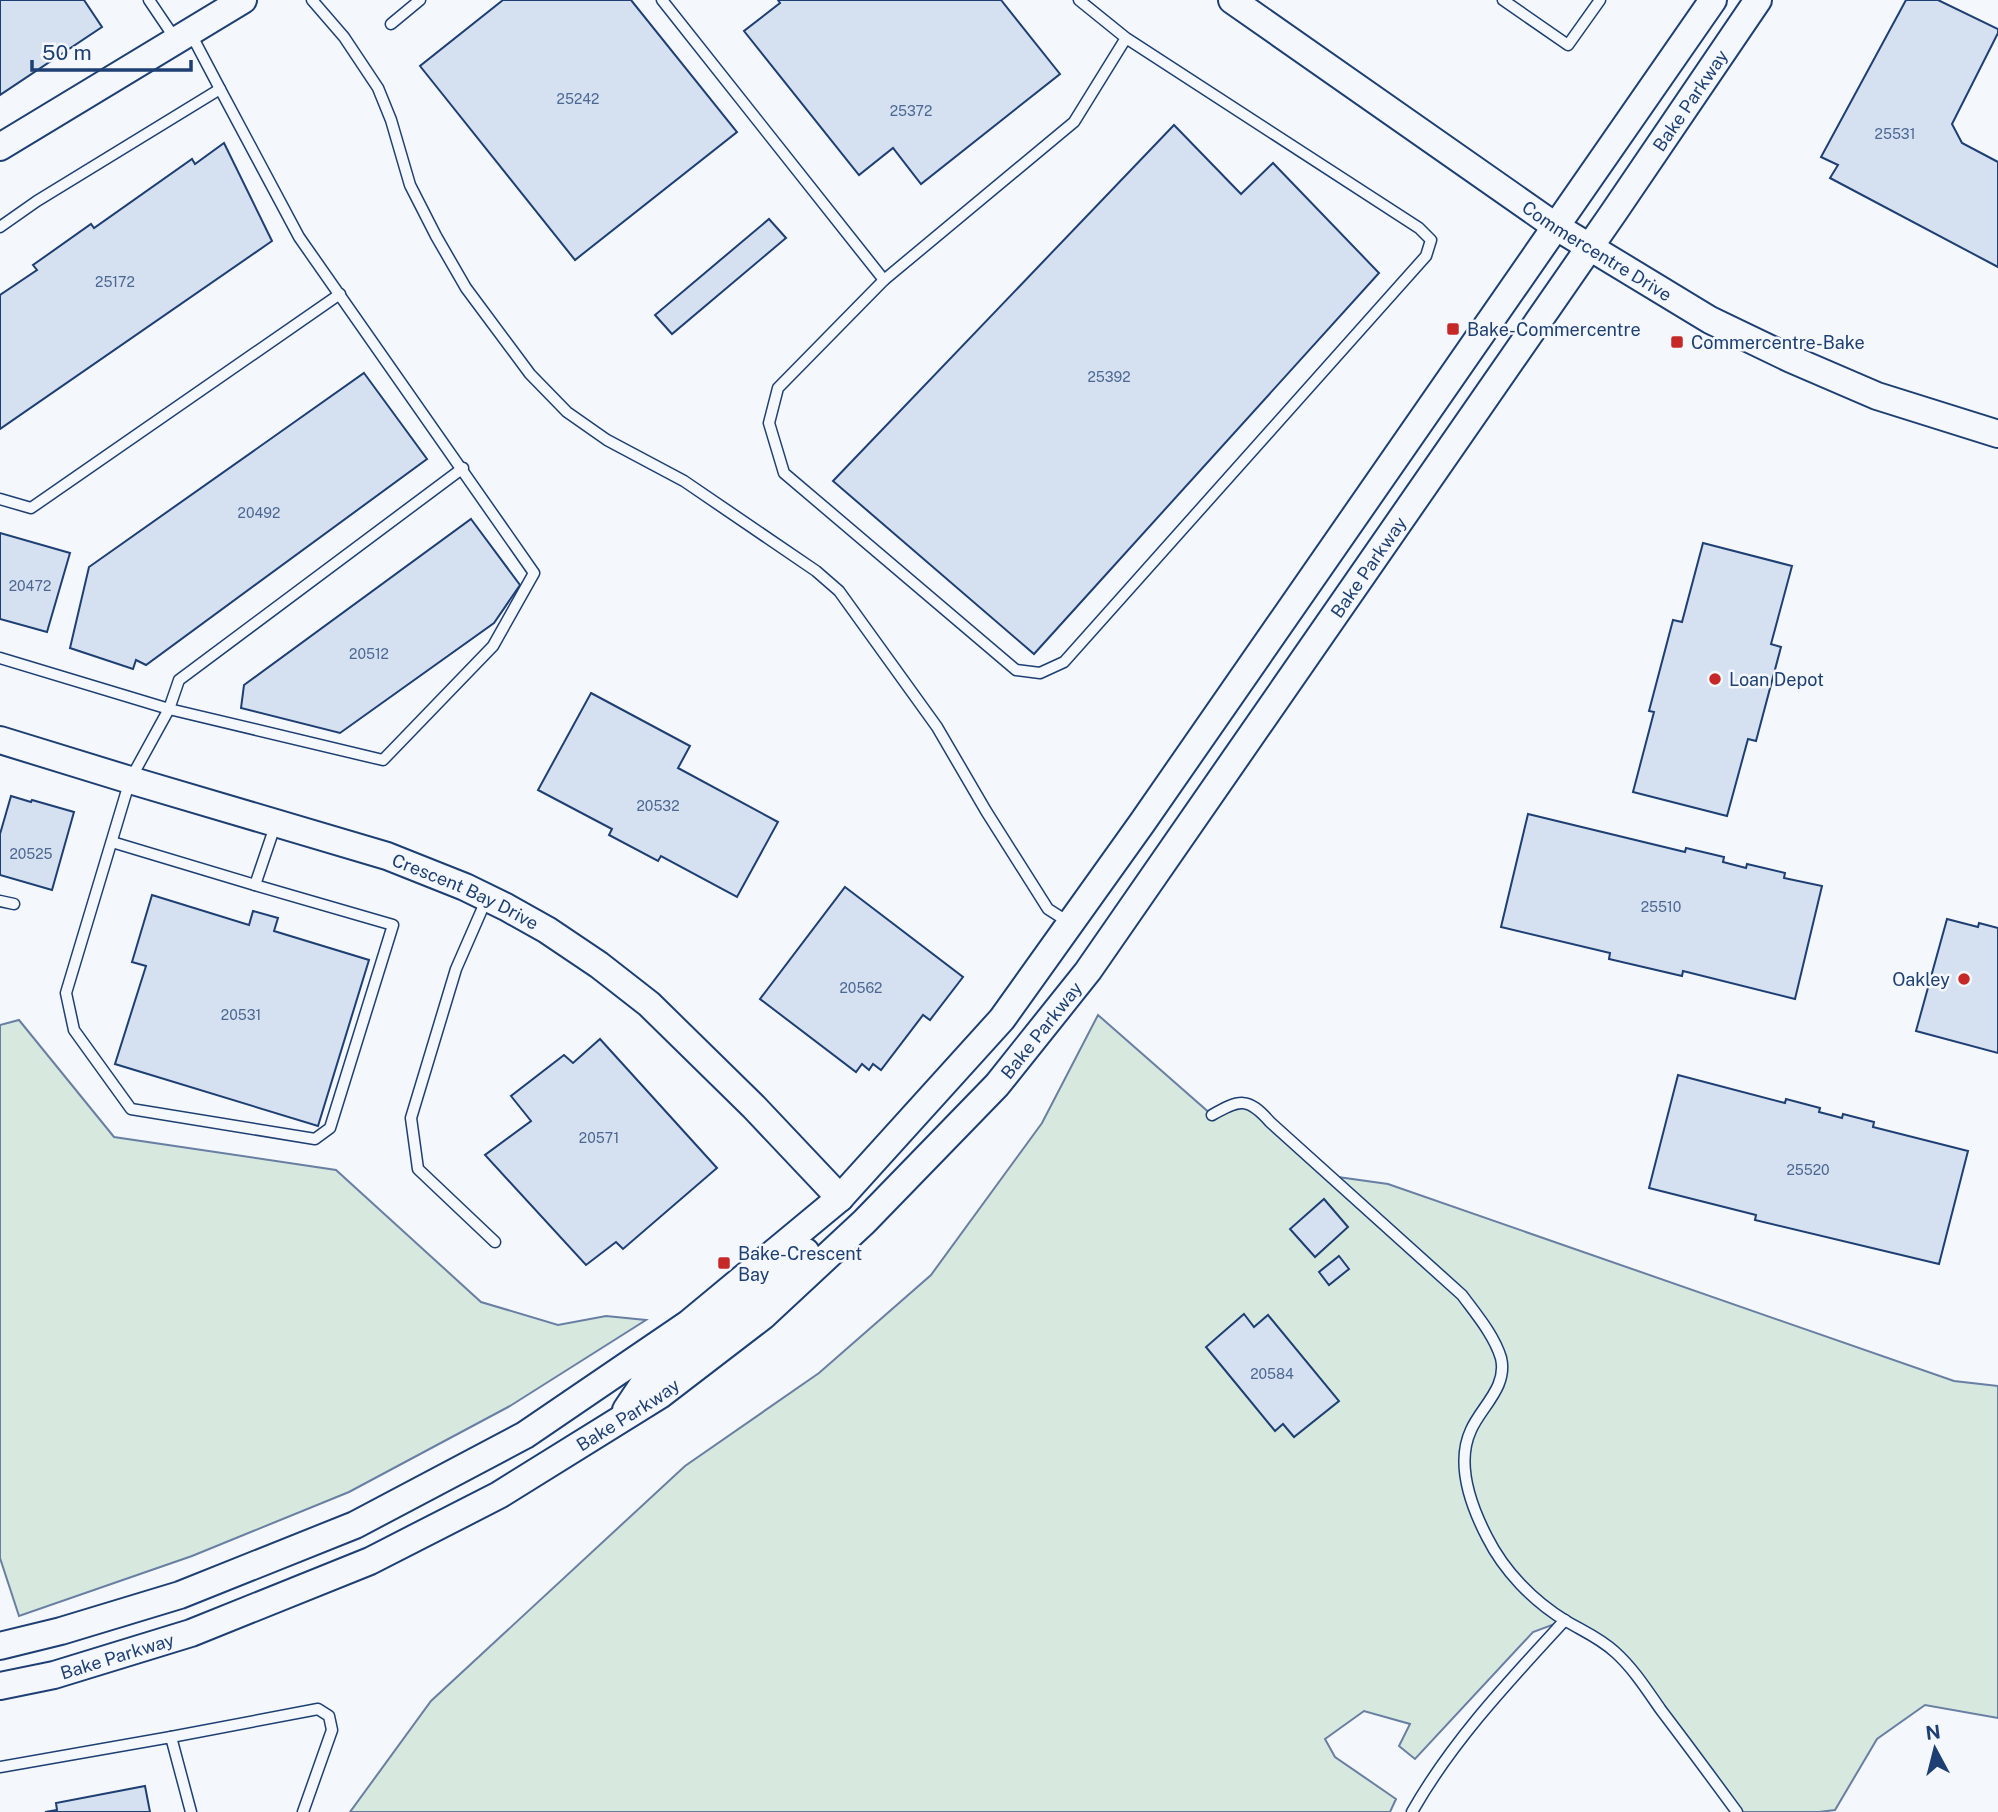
<svg xmlns="http://www.w3.org/2000/svg" width="1998" height="1812" font-family="'Public Sans',sans-serif">
	<style>
		.green { fill: #d7e8df; stroke: #687fa3; stroke-width: 2 }
		.building { fill: #d5e0f0; stroke: #1d3f73; stroke-width: 2 }
		.lines { fill: none; stroke-linecap: round; stroke-linejoin: round }
		.lane-casing { stroke: #1d3f73; stroke-width: 13 }
		.secondary-casing { stroke: #1d3f73; stroke-width: 30 }
		.lane { stroke: #f4f7fb; stroke-width: 10 }
		.secondary { stroke: #f4f7fb; stroke-width: 26 }
		.poi-dot { fill: #c62828; stroke: #f4f7fb; stroke-width: 2.5 }
		.labels { text-anchor: middle; dominant-baseline: central; stroke-width: 5; stroke-linejoin: round; paint-order: stroke }
		.number-label { font-size: 14px; fill: #4b6792 }
		.street-label { font-size: 18px; fill: #1d3f73; stroke: #f4f7fb }
		.poi-label { font-size: 18px; fill: #1d3f73; stroke: #f4f7fb; text-anchor: start }
	</style>
	<rect width="100%" height="100%" fill="#f4f7fb"/>
	<g class="green">
		<polygon points="1098,1015 1212,1115 1238,1103 1258,1108 1331,1176 1388,1184 1954,1381 1998,1386 1998,1718 1925,1705 1877,1739 1835,1810 1819,1812 1737,1812 1627,1663 1565,1620 1533,1632 1415,1759 1399,1746 1410,1724 1364,1711 1325,1739 1335,1757 1396,1799 1390,1812 350,1812 431,1701 685,1466 819,1373 931,1275 1042,1123"/>
		<polygon points="19,1020 114,1137 336,1170 481,1302 558,1325 606,1316 646,1320 510,1406 349,1492 192,1556 19,1616 0,1558 0,1025"/>
	</g>
	<g class="building">
		<polygon points="0,0 84,0 102,27 0,95"/>
		<polygon points="503,0 631,0 737,132 575,260 420,66"/>
		<polygon points="778,0 1001,0 1060,74 921,184 893,148 859,175 744,31 780,3"/>
		<polygon points="1906,0 1938,0 1998,29 1998,33 1952,124 1962,143 1998,162 1998,267 1830,178 1838,165 1821,157"/>
		<polygon points="1174,125 1241,194 1273,163 1379,273 1034,654 833,481"/>
		<polygon points="224,143 272,241 0,429 0,295 37,270 33,265 91,224 94,228 192,159 195,164"/>
		<polygon points="769,219 786,238 672,334 655,315"/>
		<polygon points="364,373 427,459 146,665 136,660 133,669 70,648 89,567"/>
		<polygon points="471,519 520,585 494,623 340,733 241,708 244,685"/>
		<polygon points="0,533 70,553 47,632 0,619"/>
		<polygon points="1703,543 1792,566 1771,644 1781,647 1756,741 1748,739 1727,816 1633,792 1654,712 1649,711 1673,620 1682,622"/>
		<polygon points="591,693 690,746 678,768 778,822 737,897 661,856 658,861 609,835 612,829 538,790"/>
		<polygon points="11,796 31,802 32,800 74,812 52,890 0,875 0,834"/>
		<polygon points="1528,814 1685,852 1686,848 1724,857 1723,862 1746,868 1747,864 1785,873 1784,878 1822,886 1795,999 1683,971 1682,976 1609,959 1610,953 1501,927"/>
		<polygon points="845,887 963,977 930,1020 923,1015 881,1070 873,1064 869,1070 862,1064 856,1072 760,999"/>
		<polygon points="152,895 249,925 253,911 278,918 274,931 369,960 318,1126 115,1064 146,966 132,962"/>
		<polygon points="1947,919 1978,927 1979,923 1998,928 1998,1053 1916,1031"/>
		<polygon points="600,1039 717,1168 623,1249 616,1242 586,1265 485,1155 531,1121 511,1096 564,1055 573,1063"/>
		<polygon points="1678,1075 1785,1103 1786,1099 1820,1108 1819,1112 1842,1118 1843,1114 1874,1122 1873,1127 1968,1151 1939,1264 1755,1220 1756,1215 1649,1188"/>
		<polygon points="1324,1199 1348,1227 1315,1257 1290,1229"/>
		<polygon points="1339,1256 1349,1269 1329,1285 1319,1272"/>
		<polygon points="1244,1314 1254,1327 1268,1315 1339,1401 1294,1437 1283,1424 1275,1431 1206,1347"/>
		<polygon points="145,1786 150,1812 45,1812 57,1810 56,1803"/>
	</g>
	<g class="lines">
		<g class="lane-casing">
			<g id="lane">
				<polyline points="149,0 176,40"/>
				<polyline points="312,0 344,37 378,88 391,120 410,185 436,236 466,288 530,374 567,412 607,440 684,481 816,571 839,591 937,727 986,811 1048,909 1070,923"/>
				<polyline points="662,0 884,280"/>
				<polyline points="1079,0 1126,38 1419,228 1431,240 1426,256 1064,662 1040,673 1016,670 784,473 769,423 778,388 884,280 1074,122 1126,38"/>
				<polyline points="1503,0 1568,45 1600,0"/>
				<polyline points="391,24 420,0"/>
				<polyline points="191,34 220,89"/>
				<polyline points="0,227 37,201 220,89 299,237 534,573 493,646 383,760 169,709 0,658"/>
				<polyline points="0,499 31,508 340,294"/>
				<polyline points="112,842 255,885 275,826"/>
				<polyline points="255,885 393,925 330,1128 315,1139 131,1109 74,1030 66,993 130,780 169,709 179,680 463,468"/>
				<polyline points="487,898 456,969 411,1118 418,1169 495,1242"/>
				<polyline points="0,901 14,904"/>
				<path d="M1212,1115C1240,1099 1248,1097 1270,1122L1462,1295C1476,1314 1494,1335 1501,1358C1508,1387 1481,1407 1471,1430C1455,1464 1471,1506 1487,1537C1504,1571 1533,1601 1566,1621C1583,1631 1600,1638 1615,1652C1633,1668 1647,1690 1661,1710C1687,1744 1712,1778 1737,1812"/>
				<polyline points="171,1737 318,1709 329,1716 332,1730 303,1812"/>
				<polyline points="0,1767 171,1737 191,1812"/>
				<path d="M1412,1812C1452,1741 1510,1680 1565,1620"/>
			</g>
		</g>
		<g class="secondary-casing">
			<g id="secondary">
				<path id="s1" d="M1232,0L1555,226L1710,320L1791,359L1877,396L1998,434"/>
				<polyline points="0,147 243,0"/>
				<path id="s2" d="M0,740L130,780L387,856L465,887L506,907L547,930L599,965L649,1004L754,1107L840,1198"/>
				<polyline points="626,1410 648,1377 738,1311 806,1252"/>
				<polyline points="0,1646 61,1631 180,1595 355,1525 525,1435 688,1324 840,1198 1002,1019 1142,823 1713,0"/>
				<path id="s3" d="M0,1686L54,1675L191,1633L370,1561L499,1495L660,1395L763,1316L864,1222L997,1085L1088,971L1614,212L1758,0"/>
			</g>
		</g>
		<use href="#lane" class="lane"/>
		<use href="#secondary" class="secondary"/>
	</g>
	<g class="poi-dot">
		<rect x="1446" y="322" width="14" height="14" rx="3.5"/>
		<rect x="1670" y="335" width="14" height="14" rx="3.5"/>
		<circle cx="1715" cy="679" r="7"/>
		<circle cx="1964" cy="979" r="7"/>
		<rect x="717" y="1256" width="14" height="14" rx="3.5"/>
	</g>
	<g class="labels">
		<g class="number-label">
			<text x="578" y="99">25242</text>
			<text x="911" y="111">25372</text>
			<text x="1895" y="134">25531</text>
			<text x="115" y="282">25172</text>
			<text x="1109" y="377">25392</text>
			<text x="259" y="513">20492</text>
			<text x="30" y="586">20472</text>
			<text x="369" y="654">20512</text>
			<text x="658" y="806">20532</text>
			<text x="31" y="854">20525</text>
			<text x="1661" y="907">25510</text>
			<text x="861" y="988">20562</text>
			<text x="241" y="1015">20531</text>
			<text x="599" y="1138">20571</text>
			<text x="1808" y="1170">25520</text>
			<text x="1272" y="1374">20584</text>
		</g>
		<g class="street-label">
			<text stroke="none"><textPath href="#s3" startOffset="2389">Bake Parkway</textPath></text>
			<text stroke="none"><textPath href="#s1" startOffset="443">Commercentre Drive</textPath></text>
			<text stroke="none"><textPath href="#s3" startOffset="1822">Bake Parkway</textPath></text>
			<text stroke="none"><textPath href="#s2" startOffset="490">Crescent Bay Drive</textPath></text>
			<text stroke="none"><textPath href="#s3" startOffset="1255">Bake Parkway</textPath></text>
			<text stroke="none"><textPath href="#s3" startOffset="688">Bake Parkway</textPath></text>
			<text stroke="none"><textPath href="#s3" startOffset="121">Bake Parkway</textPath></text>
		</g>
		<g class="poi-label">
			<text x="1467" y="329">Bake-Commercentre</text>
			<text x="1691" y="342">Commercentre-Bake</text>
			<text x="1729" y="679">Loan Depot</text>
			<text x="1950" y="979" text-anchor="end">Oakley</text>
			<text x="738" y="1253">Bake-Crescent<tspan x="738" dy="21">Bay</tspan></text>
		</g>
	</g>
	<g transform="translate(1935 1749) rotate(353)" stroke="#f4f7fb" stroke-width="5" paint-order="stroke">
	<path d="M0-5L12 26L0 18L-12 26Z" fill="#1d3f73"/>
	<text y="-10" font-size="19" font-weight="bold" text-anchor="middle" fill="#1d3f73">N</text>
	</g>
	<path d="M32 60v10h159v-10" fill="none" stroke="#1d3f73" stroke-width="3.5"/>
	<text x="42" y="60" font-size="21" fill="#1d3f73" stroke="#f4f7fb" stroke-width="5" paint-order="stroke">50 m</text>
</svg>
